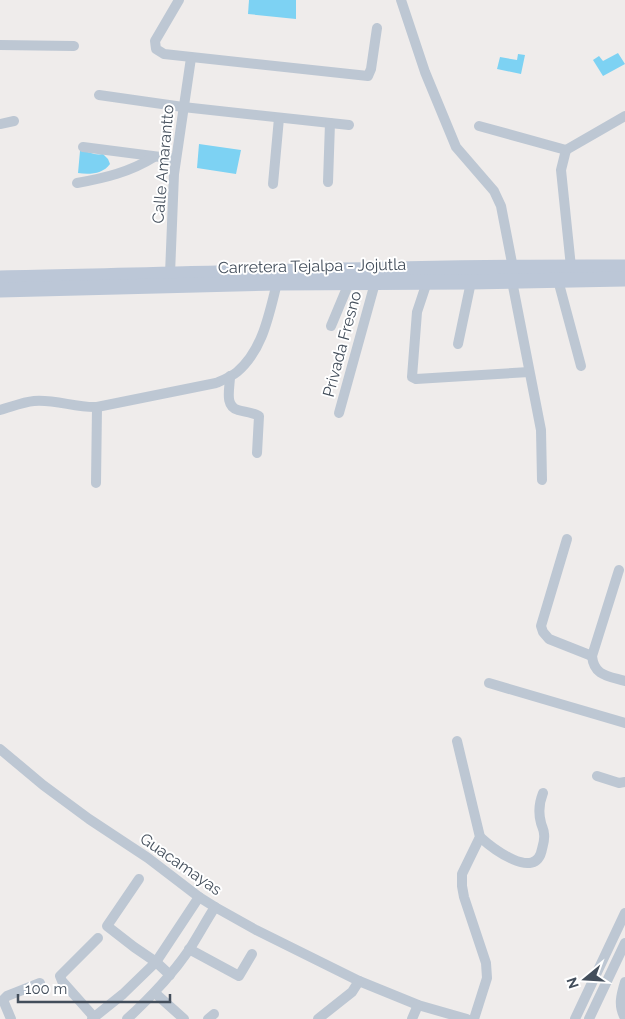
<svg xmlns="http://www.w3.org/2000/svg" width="625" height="1019" font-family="Raleway,sans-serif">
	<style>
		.water { fill: #7dd2f3 }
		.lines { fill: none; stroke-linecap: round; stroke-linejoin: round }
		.street { stroke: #bdc7d3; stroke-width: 10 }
		.secondary { stroke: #bcc7d7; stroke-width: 15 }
		.labels { text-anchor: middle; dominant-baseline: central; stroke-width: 4; stroke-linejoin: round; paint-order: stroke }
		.street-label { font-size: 16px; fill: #434e5b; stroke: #fff }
	</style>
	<rect width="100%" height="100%" fill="#efeceb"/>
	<g class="water">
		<polygon points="249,0 296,0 296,19 248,14"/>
		<polygon points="618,53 625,64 603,76 593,60 599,56 603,61"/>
		<polygon points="518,54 525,55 521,74 497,69 500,57 517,60"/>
		<polygon points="199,144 241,150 236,174 197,168"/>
		<path d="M80,151C89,151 94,156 103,154L108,159L110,164C103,174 89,175 78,173Z"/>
	</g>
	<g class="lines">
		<g class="street">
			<polyline points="179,0 155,41 156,49 164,54 368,76 371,69 377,28"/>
			<polyline points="401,0 425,72 456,147 494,191 501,206 513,268"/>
			<polyline points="0,45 74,46"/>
			<polyline points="99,95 183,107 349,125"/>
			<polyline points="0,124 14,121"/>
			<polyline points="479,126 566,150 561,170 571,267"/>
			<polyline points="83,147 176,159"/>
			<polyline points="566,150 625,116"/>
			<polyline points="328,182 330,123"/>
			<path d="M77,183C105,178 130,172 154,157"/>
			<polyline points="273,184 279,118"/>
			<polyline points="170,274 174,174 191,58"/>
			<polyline points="558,280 581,366"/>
			<polyline points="512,281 541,430 542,480"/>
			<polyline points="427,282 417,312 412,377 416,379 529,372"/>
			<polyline points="331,326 349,283"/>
			<polyline points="458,344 471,282"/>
			<path d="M230,376C230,388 224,406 238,410C245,412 252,412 259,416L257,453"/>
			<path d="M0,410C11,407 23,402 34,401C55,399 76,408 97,407L216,383C223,380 231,377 237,372C263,350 269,314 277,283"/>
			<polyline points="339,413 375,283"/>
			<polyline points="96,483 97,407"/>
			<polyline points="567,539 541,626 543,632 549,639 592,656"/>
			<path d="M619,570L592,656C594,676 608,676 625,681"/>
			<polyline points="489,683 625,723"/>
			<polyline points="457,741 480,837 462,874 462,886 464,897 486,963 487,978 474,1019"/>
			<polyline points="0,749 43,785 89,819 148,858 199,897 215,907 256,930 359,981 418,1005 467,1019"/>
			<polyline points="597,776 619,783 625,782"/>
			<path d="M480,837C492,848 536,882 542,849C543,845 545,839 544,834C544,830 542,827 541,823C538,812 539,803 543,793"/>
			<polyline points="139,879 107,926 134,947 156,962 170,975"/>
			<polyline points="189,949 239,976 252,954"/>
			<path d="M625,982C621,995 618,1006 625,1018"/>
			<polyline points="155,993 184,1019"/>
			<polyline points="94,1017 62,981 60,976 98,938"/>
			<polyline points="11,1019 3,1000 7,996 40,983"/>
			<polyline points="92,1019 123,994 156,962 199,897"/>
			<path d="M127,1019C150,998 171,976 189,950C198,936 206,921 215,907"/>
			<polyline points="208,1019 214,1014"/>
			<polyline points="318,1019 352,992 359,981"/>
			<polyline points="412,1019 418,1005"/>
			<polyline points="575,1019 625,913"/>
			<polyline points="589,1019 625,943"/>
		</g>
		<g class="secondary">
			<path d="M0,278C208,274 417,266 625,267"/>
			<polyline points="0,290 277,283 471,282 625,279"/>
		</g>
	</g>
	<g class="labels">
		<g class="street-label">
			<text transform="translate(163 164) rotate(-85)">Calle Amarantto</text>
			<text transform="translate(312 266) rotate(-1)">Carretera Tejalpa - Jojutla</text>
			<text transform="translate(342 344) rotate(-75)">Privada Fresno</text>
			<text transform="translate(181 864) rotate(35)">Guacamayas</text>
		</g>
	</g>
	<g transform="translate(585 979) rotate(252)" stroke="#ffffff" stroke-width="4" paint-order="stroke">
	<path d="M0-4L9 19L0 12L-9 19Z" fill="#434e5b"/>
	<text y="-8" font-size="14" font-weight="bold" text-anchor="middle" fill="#434e5b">N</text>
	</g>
	<path d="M18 994v8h152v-8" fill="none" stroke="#434e5b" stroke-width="2.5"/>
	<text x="25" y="994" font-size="15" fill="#434e5b" stroke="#ffffff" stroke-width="4" paint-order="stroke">100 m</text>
</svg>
